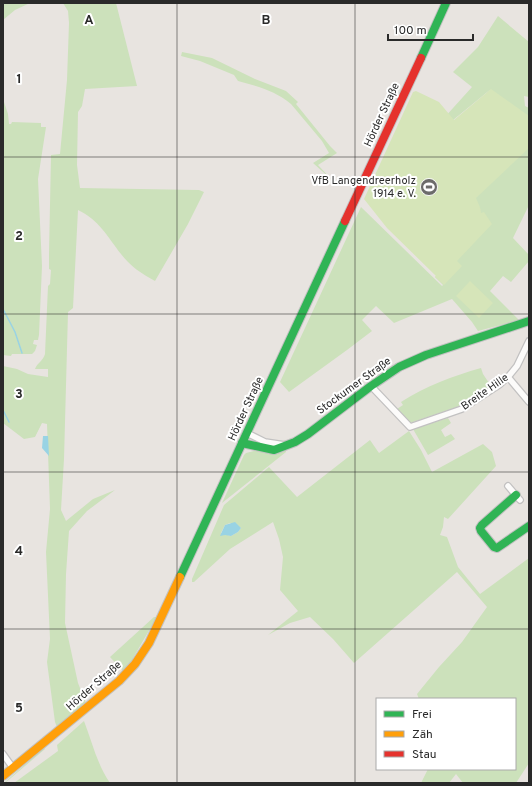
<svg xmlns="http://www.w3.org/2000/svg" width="532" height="786" font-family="Overpass,sans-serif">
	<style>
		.green { fill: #cce1bb; fill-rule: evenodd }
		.pitch { fill: #d6e5b9 }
		.water { fill: #99d3e4 }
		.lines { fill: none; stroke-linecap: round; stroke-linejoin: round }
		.stream { stroke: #99d3e4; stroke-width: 1.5 }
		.street-casing { stroke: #c2c1c1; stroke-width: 8 }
		.fast-casing { stroke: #c2c1c1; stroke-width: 10 }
		.slow-casing { stroke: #c2c1c1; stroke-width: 10 }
		.jam-casing { stroke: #c2c1c1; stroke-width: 10 }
		.street { stroke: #fcfbfa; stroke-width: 5.5 }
		.fast { stroke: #30b455; stroke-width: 8 }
		.slow { stroke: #ff9f0a; stroke-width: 8 }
		.jam { stroke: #e5322d; stroke-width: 8 }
		.grid { fill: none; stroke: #2a2a2a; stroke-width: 1; stroke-opacity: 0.55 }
		.labels { text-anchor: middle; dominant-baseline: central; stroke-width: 4; stroke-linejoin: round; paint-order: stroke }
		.street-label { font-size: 11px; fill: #2a2a2a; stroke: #fff }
		.poi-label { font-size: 11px; fill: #2a2a2a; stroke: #fff; text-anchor: end }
		.grid-label { font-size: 13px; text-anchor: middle; font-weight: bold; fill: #2a2a2a; stroke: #fff; stroke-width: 4; stroke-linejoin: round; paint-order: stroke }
	</style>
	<rect width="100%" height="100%" fill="#e8e4e0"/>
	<g class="green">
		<polygon points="3,3 30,3 15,10 3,20"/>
		<path d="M63,3H116L137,86L85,89L82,106L78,112L77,165L80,188L199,190L204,192L188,224L155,281C142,274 130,266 121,254C107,236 99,220 78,210L73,308L68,312L64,459L61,510L66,521L93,499L115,490L87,511L69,531L66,574L65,623L78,683L86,703L57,727L55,722L47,662L50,639L46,552L50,509L47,424L42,423L35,437L24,439L3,423V366L17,369L28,374L48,377V369H35C37,363 43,361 45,354L48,286L50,284L51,270L49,269V254L51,155L60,154L67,80L69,23L68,11Z"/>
		<path d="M498,16L529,42V97L524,96L525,106L529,108V205L513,238L529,255V261L511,282L503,276L490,291L519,320L478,331L472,322L452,299L394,323L376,306L362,320L372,331L347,350L289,392L280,382L361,207L442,286L443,285L435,277L436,276L416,149L472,87L453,72L478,47ZM491,89L429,152L447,125Z"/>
		<path d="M182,52L212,58L255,79L286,91L298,102L296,104L330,146L337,153L318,165L332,180L313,163L329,153L322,141L291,104C276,91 257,86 238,81L234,75L200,61L181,56Z"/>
		<polygon points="3,99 8,114 9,124 11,124 12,122 41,123 41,127 46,127 38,179 42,266 39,335 38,340 34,340 33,344 37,345 35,351 32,354 12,354 11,356 3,355"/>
		<path d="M481,368L483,374L491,386L457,407L410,423L397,409L403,405L401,402C426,386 453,376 481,368Z"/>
		<polygon points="448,418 451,423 441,430 445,437 451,434 455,439 428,455 413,429"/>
		<path d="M409,431L421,450L432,472L483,444L492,452L496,466L448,519L444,517L443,527L440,535L447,537L458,567L480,594L529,558V763L516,783H463L456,774L449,783H421L428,769H515V699H419L417,694L439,667L462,642L487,607L457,572L354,663L333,639L310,617L290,623L268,635L298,611L280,590L283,557L279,539L273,522L230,549L194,582H192V579L224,505L269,467L297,497L370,440L379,453ZM230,523L241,528L238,532L231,536L221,533L225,525Z"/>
		<polygon points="254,449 274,453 286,451 286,452 222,503 244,455 246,453 254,451"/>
		<polygon points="154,617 157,617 133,658 134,660 124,672 110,657"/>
		<path d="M84,721C92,742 97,764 110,783H14L58,751L57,745Z"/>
		<polygon points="44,748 45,749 5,783 4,783"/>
	</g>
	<g class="pitch">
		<path d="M491,89L529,116V148L476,198C478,203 481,208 481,213L484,212L492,224L457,261L462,266L444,285L435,277L436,276L387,228L364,199L413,92L416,91L439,102L454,120Z"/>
		<polygon points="470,281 493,303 479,318 456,296"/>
	</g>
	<g class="water">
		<polygon points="43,436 48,436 49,456 42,448"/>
		<polygon points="235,522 241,528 238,532 231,536 225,535 220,536 225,525"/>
	</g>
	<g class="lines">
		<g class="stream">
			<polyline points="3,309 15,332 22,353"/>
			<polyline points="3,410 9,422"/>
		</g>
		<g class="street-casing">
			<g id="street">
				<polyline points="508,377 529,402"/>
				<polyline points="371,386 410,427 462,409 499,385 508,377 517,366 529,341"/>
				<polyline points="247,433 265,442 285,445"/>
				<polyline points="508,486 520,500"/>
				<polyline points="3,754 13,768"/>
			</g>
		</g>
		<g class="fast-casing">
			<g id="fast">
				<polyline points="421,58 446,3"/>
				<polyline points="242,443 274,450 295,442 308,434 371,386 399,367 426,355 529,321"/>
				<polyline points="516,495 482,525 480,528 481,531 494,547 497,548 529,526"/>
				<polyline points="180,577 345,221"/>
			</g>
		</g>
		<g class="slow-casing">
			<polyline id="slow" points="3,776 119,681 135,664 149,643 180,577"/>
		</g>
		<g class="jam-casing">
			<polyline id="jam" points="345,221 421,58"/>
		</g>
		<use href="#street" class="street"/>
		<use href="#fast" class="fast"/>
		<use href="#slow" class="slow"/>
		<use href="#jam" class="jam"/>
	</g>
	<path class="grid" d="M177,3V783M355,3V783M3,157H529M3,314H529M3,472H529M3,629H529"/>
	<defs>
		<g id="stadium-disc" transform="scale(0.9)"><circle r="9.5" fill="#6c6b6a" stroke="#fff"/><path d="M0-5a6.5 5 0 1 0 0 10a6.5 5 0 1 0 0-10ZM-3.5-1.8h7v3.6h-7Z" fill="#fff"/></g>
	</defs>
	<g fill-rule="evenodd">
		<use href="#stadium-disc" x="429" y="187"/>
	</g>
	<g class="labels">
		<g class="street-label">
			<text transform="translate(382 115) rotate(-65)">Hörder Straße</text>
			<text transform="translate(354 386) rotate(-36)">Stockumer Straße</text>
			<text transform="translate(485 392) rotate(-35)">Breite Hille</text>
			<text transform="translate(246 409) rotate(-65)">Hörder Straße</text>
			<text transform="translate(94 686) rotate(-41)">Hörder Straße</text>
		</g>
		<g class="poi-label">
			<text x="416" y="181">VfB Langendreerholz<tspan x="416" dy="13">1914 e. V.</tspan></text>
		</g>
	</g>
	<g class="grid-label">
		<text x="89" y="24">A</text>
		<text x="266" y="24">B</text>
		<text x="19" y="83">1</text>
		<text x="19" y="240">2</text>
		<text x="19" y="398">3</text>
		<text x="19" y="555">4</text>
		<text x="19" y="712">5</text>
	</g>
	<rect width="532" height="786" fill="none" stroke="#2a2a2a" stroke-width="8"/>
	<rect x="376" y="698" width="140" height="72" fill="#ffffff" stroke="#aaaaaa"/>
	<rect x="384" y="711" width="20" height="6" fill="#30b455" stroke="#aaaaaa"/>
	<text x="412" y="718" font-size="12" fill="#2a2a2a">Frei</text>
	<rect x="384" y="731" width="20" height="6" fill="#ff9f0a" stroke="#aaaaaa"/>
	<text x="412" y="738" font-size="12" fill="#2a2a2a">Zäh</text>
	<rect x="384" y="751" width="20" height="6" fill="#e5322d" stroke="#aaaaaa"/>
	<text x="412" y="758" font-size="12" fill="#2a2a2a">Stau</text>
	<path d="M388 34v6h85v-6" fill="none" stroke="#2a2a2a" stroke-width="2"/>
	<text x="394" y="34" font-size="12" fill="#2a2a2a" stroke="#ffffff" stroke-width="3" paint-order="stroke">100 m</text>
</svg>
